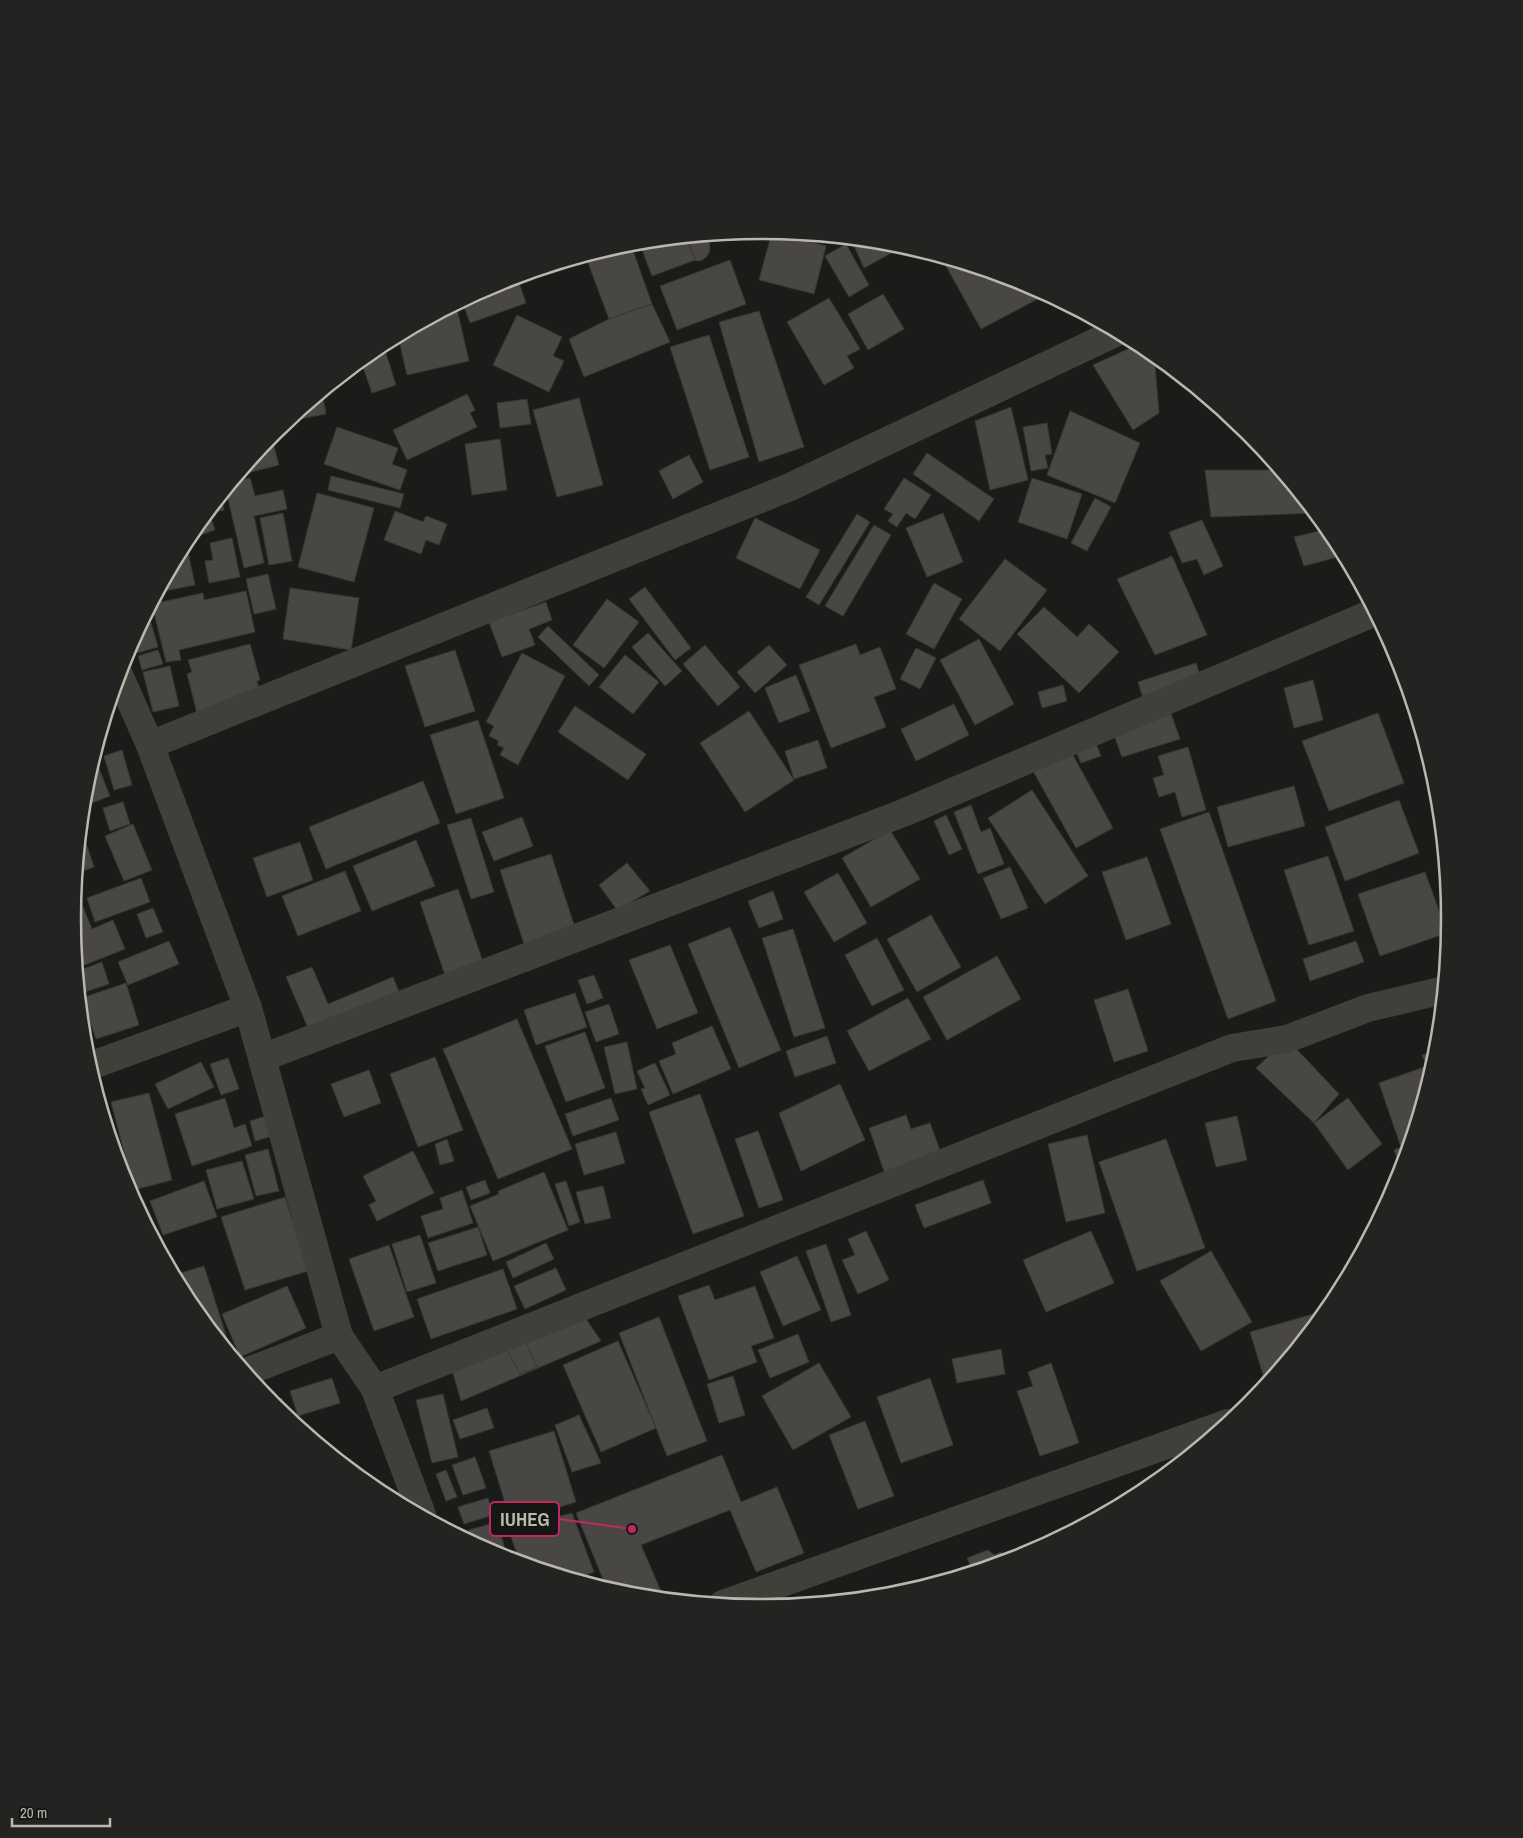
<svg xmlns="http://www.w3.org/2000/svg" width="1523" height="1838" font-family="'Archivo Narrow',sans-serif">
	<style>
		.building { fill: #484744; stroke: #373734 }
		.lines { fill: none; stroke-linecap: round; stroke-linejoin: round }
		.street { stroke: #40403b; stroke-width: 28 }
		.rim { fill: none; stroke: #bab7ad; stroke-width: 2.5 }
		.leader { fill: none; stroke: #c12863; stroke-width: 2 }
		.callout-dot { fill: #c12863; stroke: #161715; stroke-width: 2 }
		.callout { fill: #161715; stroke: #c12863; stroke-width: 2 }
		.callout-label { font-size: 19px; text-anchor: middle; font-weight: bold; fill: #bab7ad }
	</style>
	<rect width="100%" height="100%" fill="#1b1c1a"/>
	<g class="building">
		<polygon points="772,232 826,246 814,294 759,280"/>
		<circle cx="697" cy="248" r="13"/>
		<polygon points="687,237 695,260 652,276 639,242"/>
		<polygon points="851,239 896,243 904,246 864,268"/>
		<polygon points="846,244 869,285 849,297 825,256"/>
		<polygon points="631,245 652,304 609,319 587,260"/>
		<polygon points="941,257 1025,283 1047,294 981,329"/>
		<polygon points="730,260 746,304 677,330 660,286"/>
		<polygon points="544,269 545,272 520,278 520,276"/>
		<polygon points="517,277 526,303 470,323 462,301 498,282"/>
		<polygon points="883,294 904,329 868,350 848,314"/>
		<polygon points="829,298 860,349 847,356 854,368 824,385 787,322"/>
		<polygon points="652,304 670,342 584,377 569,339 609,319"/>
		<polygon points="456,305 469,361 407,375 398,336"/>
		<polygon points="759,311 804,447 759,462 719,322"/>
		<polygon points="517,315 562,337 553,356 564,361 549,392 493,365"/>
		<polygon points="709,335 749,457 710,470 670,347"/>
		<polygon points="383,344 396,385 372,393 361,361"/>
		<polygon points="1139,344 1154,354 1159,413 1133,430 1093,365"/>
		<polygon points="322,393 326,414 299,419 298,412"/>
		<polygon points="467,394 475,410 470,413 477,427 407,460 393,430"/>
		<polygon points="579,398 603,485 557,497 533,410"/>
		<polygon points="527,399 531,424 500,428 497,403"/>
		<polygon points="1011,407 1028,480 990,490 975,421"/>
		<polygon points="1070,411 1140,443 1115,503 1047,475"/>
		<polygon points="1047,423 1052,454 1045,455 1048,468 1031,471 1023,427"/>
		<polygon points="337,427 398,448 392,464 407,470 400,490 324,464"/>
		<polygon points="271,436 279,465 239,475"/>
		<polygon points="500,439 507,490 472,495 465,444"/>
		<polygon points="927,453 994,499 979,521 913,474"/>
		<polygon points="689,455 703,482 673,499 659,471"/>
		<polygon points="1205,470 1280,470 1315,513 1211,517"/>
		<polygon points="331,476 404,494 400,508 328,490"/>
		<polygon points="250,478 255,496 283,490 287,509 254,516 264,563 244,568 226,490 233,482"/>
		<polygon points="904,478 931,495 915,519 906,513 897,527 888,521 893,514 884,509"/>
		<polygon points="1032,478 1082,494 1067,539 1018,522"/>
		<polygon points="317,493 374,508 354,582 298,567"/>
		<polygon points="221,497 224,510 215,512 213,506"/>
		<polygon points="1095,498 1111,507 1087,551 1071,543"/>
		<polygon points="395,511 423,522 426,516 447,524 439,545 426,540 421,554 384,540"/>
		<polygon points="209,512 215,530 187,540 189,536"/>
		<polygon points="283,513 292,561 269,565 260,518"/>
		<polygon points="943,513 963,562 927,577 906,528"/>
		<polygon points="857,514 870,522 819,605 806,597"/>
		<polygon points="755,518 820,550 800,589 736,558"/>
		<polygon points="1202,520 1223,566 1204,575 1197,559 1182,563 1169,532"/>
		<polygon points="874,525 891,535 843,616 825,606"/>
		<polygon points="1328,529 1345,555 1304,566 1294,537"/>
		<polygon points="232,538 240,577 209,583 205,561 213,560 210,543"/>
		<polygon points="188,552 195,585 159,592 180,553"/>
		<polygon points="1172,556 1207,635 1155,655 1117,579"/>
		<polygon points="1005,559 1047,590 1000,651 959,619"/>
		<polygon points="268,574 276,609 254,614 246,579"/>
		<polygon points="934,583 962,599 934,649 906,634"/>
		<polygon points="645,587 691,648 675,660 629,599"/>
		<polygon points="290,588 359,598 351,650 283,639"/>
		<polygon points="246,591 255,632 179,650 181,660 166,662 152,604 203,593 204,600"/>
		<polygon points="607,599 639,622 604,668 573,645"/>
		<polygon points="546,602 552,620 529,629 535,645 502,657 489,622"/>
		<polygon points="1044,607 1077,637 1089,624 1119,652 1079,693 1017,634"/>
		<polygon points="151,623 158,647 137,653 134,639 141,625"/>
		<polygon points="548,626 599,675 589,686 538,637"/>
		<polygon points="648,633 682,671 665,686 632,647"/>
		<polygon points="979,639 1014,704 975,725 940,660"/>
		<polygon points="250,644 260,680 257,681 261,697 197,713 187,674 192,672 188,660"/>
		<polygon points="856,644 860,655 880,647 896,689 874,697 886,727 831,748 799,665"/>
		<polygon points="705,645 740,687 718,706 683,664"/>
		<polygon points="769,645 787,665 755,693 737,672"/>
		<polygon points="916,648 936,658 920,689 900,679"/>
		<polygon points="158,650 163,664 142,670 138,656"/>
		<polygon points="455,650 475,711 425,727 405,666"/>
		<polygon points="522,653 565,676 518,765 500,755 504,748 497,745 499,741 489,736 494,726 486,722"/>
		<polygon points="625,655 659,682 633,714 599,687"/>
		<polygon points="1196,663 1203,684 1144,701 1138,682"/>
		<polygon points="170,666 179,706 153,712 143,672"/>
		<polygon points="796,675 810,711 779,723 765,688"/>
		<polygon points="1313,680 1323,720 1294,728 1284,688"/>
		<polygon points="1063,685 1067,701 1042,708 1038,692"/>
		<polygon points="954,704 969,735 916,761 901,729"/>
		<polygon points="575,706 646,754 628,780 558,732"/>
		<polygon points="1169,708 1180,739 1122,757 1111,727"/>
		<polygon points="749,711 794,780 745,812 700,743"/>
		<polygon points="1378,713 1404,783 1329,811 1302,741"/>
		<polygon points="478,720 504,798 456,814 430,735"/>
		<polygon points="1092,734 1101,756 1081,763 1072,742"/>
		<polygon points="818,740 827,768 794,779 785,751"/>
		<polygon points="1188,747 1206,810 1182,817 1175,792 1159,797 1153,778 1164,775 1158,756"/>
		<polygon points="1069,748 1113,828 1076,848 1032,769"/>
		<polygon points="122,750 132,785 114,790 104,756"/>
		<polygon points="94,756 110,796 84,806 86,784"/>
		<polygon points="423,781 440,823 326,869 309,827"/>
		<polygon points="1294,786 1305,826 1228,847 1217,807"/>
		<polygon points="1032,790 1088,876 1045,904 988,818"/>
		<polygon points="1399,800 1419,853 1345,881 1325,827"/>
		<polygon points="123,802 130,824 110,831 103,808"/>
		<polygon points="971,805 981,832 990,828 1004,864 978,874 954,812"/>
		<polygon points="1209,812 1276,1001 1228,1019 1160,829"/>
		<polygon points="946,815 962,849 949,855 934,821"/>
		<polygon points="522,817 533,846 494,861 482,832"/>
		<polygon points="471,818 494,892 471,899 447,825"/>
		<polygon points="133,824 152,870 124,881 105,836"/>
		<polygon points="81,828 94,867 79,872 77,868"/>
		<polygon points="890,830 920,879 871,907 842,858"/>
		<polygon points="416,840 435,886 372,911 353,866"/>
		<polygon points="300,842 313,880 267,897 253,858"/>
		<polygon points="551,854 575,928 525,947 500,870"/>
		<polygon points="1328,856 1354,931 1309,945 1284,870"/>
		<polygon points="1147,857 1171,924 1126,940 1102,872"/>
		<polygon points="627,863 650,891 617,910 599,885"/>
		<polygon points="1010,867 1028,908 1001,919 983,878"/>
		<polygon points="345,871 361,911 298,936 282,896"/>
		<polygon points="1425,872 1447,933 1380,956 1358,894"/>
		<polygon points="838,873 867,923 834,942 804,892"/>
		<polygon points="141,878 150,902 95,922 87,898"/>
		<polygon points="458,889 484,965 446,978 420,902"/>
		<polygon points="773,891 783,919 759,928 748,901"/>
		<polygon points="80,900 92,929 113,920 125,949 77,968 73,919 74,903"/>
		<polygon points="153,908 163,932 146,938 137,914"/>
		<polygon points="931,915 961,967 917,992 887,939"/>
		<polygon points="730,927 781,1050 739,1068 688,944"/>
		<polygon points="793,929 825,1028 794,1037 762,938"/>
		<polygon points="877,938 904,990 872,1006 845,955"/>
		<polygon points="169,941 179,964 128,985 118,962"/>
		<polygon points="1356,941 1364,962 1310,981 1303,959"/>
		<polygon points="670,945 698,1013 657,1029 629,960"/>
		<polygon points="997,956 1021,999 947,1040 923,997"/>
		<polygon points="102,962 109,984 82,993 78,971"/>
		<polygon points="312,967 328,1004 393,977 401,997 311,1035 286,977"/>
		<polygon points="594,975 603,998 587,1004 578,980"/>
		<polygon points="126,983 139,1025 96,1039 82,998"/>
		<polygon points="1128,989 1148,1051 1114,1062 1094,1000"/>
		<polygon points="575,993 587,1027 536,1045 524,1010"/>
		<polygon points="908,998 931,1039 869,1071 847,1031"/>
		<polygon points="609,1004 619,1034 596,1042 585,1012"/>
		<polygon points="517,1019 572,1149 498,1179 443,1049"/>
		<polygon points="712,1026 731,1069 673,1094 659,1061 676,1054 672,1043"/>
		<polygon points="585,1032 605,1088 566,1102 545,1046"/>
		<polygon points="827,1036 836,1063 795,1077 786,1051"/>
		<polygon points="1287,1039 1339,1094 1314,1123 1256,1068"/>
		<polygon points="627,1042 637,1089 615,1094 604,1047"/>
		<polygon points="1438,1050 1405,1161 1399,1163 1394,1150 1401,1147 1379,1083 1427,1066 1422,1055"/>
		<polygon points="435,1057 463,1130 418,1147 390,1074"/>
		<polygon points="228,1058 239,1089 221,1095 210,1064"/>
		<polygon points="201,1062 214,1087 168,1109 155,1084"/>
		<polygon points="655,1063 670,1095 648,1105 641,1089 645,1088 637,1071"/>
		<polygon points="369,1070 381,1103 344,1117 331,1084"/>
		<polygon points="840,1084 865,1140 801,1171 779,1113"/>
		<polygon points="149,1093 172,1180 134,1190 111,1102"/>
		<polygon points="700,1094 744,1216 693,1234 649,1112"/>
		<polygon points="225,1098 234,1128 245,1124 252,1146 192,1166 175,1114"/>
		<polygon points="611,1098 619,1120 573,1136 565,1114"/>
		<polygon points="1348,1098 1382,1144 1348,1170 1314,1123"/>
		<polygon points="906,1115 911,1129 930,1123 942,1156 885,1174 869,1128"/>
		<polygon points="266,1116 272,1136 255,1141 250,1121"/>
		<polygon points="1237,1116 1247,1160 1216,1167 1205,1123"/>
		<polygon points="758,1131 783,1200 759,1208 735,1139"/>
		<polygon points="616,1132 625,1163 584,1175 575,1144"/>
		<polygon points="1087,1135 1105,1213 1066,1222 1048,1144"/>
		<polygon points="447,1139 454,1161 440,1165 435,1144"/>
		<polygon points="1166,1139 1205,1248 1137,1271 1099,1162"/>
		<polygon points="268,1149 279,1191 256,1196 245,1155"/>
		<polygon points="413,1151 434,1193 377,1221 369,1205 376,1201 363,1176"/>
		<polygon points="242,1161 254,1199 217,1209 206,1170"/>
		<polygon points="544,1172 568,1230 493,1261 470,1206 499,1194 498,1191"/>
		<polygon points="485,1180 490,1193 471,1200 466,1187"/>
		<polygon points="983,1180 991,1203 924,1228 915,1205"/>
		<polygon points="204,1181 217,1217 163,1235 150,1201"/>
		<polygon points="566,1181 580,1222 569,1226 555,1184"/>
		<polygon points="603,1186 611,1218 585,1224 576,1192"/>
		<polygon points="462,1190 473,1223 428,1238 421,1216 443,1209 440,1198"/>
		<polygon points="285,1197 308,1271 245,1290 221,1217"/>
		<polygon points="478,1227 487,1255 438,1271 428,1243"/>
		<polygon points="866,1231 889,1280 858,1294 842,1260 855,1255 848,1239"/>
		<polygon points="1091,1231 1114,1283 1046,1312 1023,1260"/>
		<polygon points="420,1235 436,1283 407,1292 392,1244"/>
		<polygon points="546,1243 554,1259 513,1278 506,1262"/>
		<polygon points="826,1244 851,1315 831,1322 806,1251"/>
		<polygon points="389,1245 414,1317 374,1331 349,1259"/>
		<polygon points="1211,1251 1252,1322 1201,1351 1160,1281"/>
		<polygon points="797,1256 821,1310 783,1326 760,1272"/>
		<polygon points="204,1266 232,1354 188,1302 174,1275"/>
		<polygon points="556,1268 566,1290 525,1309 514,1286"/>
		<polygon points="503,1269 517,1309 431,1339 417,1299"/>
		<polygon points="709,1285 715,1300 755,1286 774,1338 751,1346 757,1362 709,1380 678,1296"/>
		<polygon points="287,1286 306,1328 240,1357 222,1314"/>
		<polygon points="1328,1310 1270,1380 1265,1381 1250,1332"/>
		<polygon points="659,1317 707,1441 667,1456 619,1333"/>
		<polygon points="586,1319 601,1341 461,1401 452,1370"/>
		<polygon points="798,1334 809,1362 770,1378 758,1350"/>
		<polygon points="618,1341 656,1428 601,1452 563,1365"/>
		<polygon points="526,1342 537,1367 520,1374 507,1350"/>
		<polygon points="1001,1349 1005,1374 957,1383 952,1359"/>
		<polygon points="819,1363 851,1417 793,1450 762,1396"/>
		<polygon points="1051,1363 1079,1443 1040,1456 1017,1391 1033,1386 1028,1372"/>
		<polygon points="733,1376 745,1415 719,1423 707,1384"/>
		<polygon points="332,1378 340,1403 298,1416 290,1391"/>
		<polygon points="930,1378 953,1445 901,1463 877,1397"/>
		<polygon points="443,1394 458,1457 432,1463 416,1400"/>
		<polygon points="282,1398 289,1418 271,1402"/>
		<polygon points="487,1408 494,1428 460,1439 453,1420"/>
		<polygon points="579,1415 601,1463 572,1472 555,1425"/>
		<polygon points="865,1421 894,1496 858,1509 829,1435"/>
		<polygon points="554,1431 576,1502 511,1522 489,1451"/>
		<polygon points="722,1455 741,1502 777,1487 804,1553 756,1572 730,1510 641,1545 663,1596 658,1598 627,1595 607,1589 576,1513"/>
		<polygon points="475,1457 486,1488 463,1495 452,1465"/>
		<polygon points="356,1467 358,1475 350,1468"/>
		<polygon points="446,1470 457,1497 446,1501 436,1474"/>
		<polygon points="488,1498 493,1515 464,1524 458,1507"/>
		<polygon points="552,1512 554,1518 572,1513 594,1572 575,1579 520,1562 511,1537 525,1532 522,1523"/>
		<polygon points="497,1522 508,1558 473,1542 469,1530"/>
		<polygon points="988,1550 994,1555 1001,1552 1005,1562 973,1571 967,1558"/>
	</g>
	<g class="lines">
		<g class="street">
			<polyline points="119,675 150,745 248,1008 339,1336 375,1389 422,1515"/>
			<polyline points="150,745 790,487 1117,332"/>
			<polyline points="262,1058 903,813 1375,612"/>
			<polyline points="90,1066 248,1008"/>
			<polyline points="246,1372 339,1336"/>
			<polyline points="375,1389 1232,1048 1287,1039 1368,1008 1444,990"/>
			<polyline points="723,1604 1228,1423"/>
		</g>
	</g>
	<path d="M0 0H1523V1838H0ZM81 919a680 680 0 1 1 1360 0a680 680 0 1 1-1360 0Z" fill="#232421" fill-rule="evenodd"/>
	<path class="rim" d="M81 919a680 680 0 1 1 1360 0a680 680 0 1 1-1360 0Z"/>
	<path class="leader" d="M632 1529L559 1519"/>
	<circle class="callout-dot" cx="632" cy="1529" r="5"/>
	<rect class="callout" x="490" y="1502" width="69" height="34" rx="5"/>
	<g class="callout-label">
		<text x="525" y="1526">IUHEG</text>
	</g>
	<path d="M12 1818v8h98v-8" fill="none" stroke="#bab7ad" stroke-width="2.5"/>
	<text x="20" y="1818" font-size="15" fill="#bab7ad" stroke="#161715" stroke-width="4" paint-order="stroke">20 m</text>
</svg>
